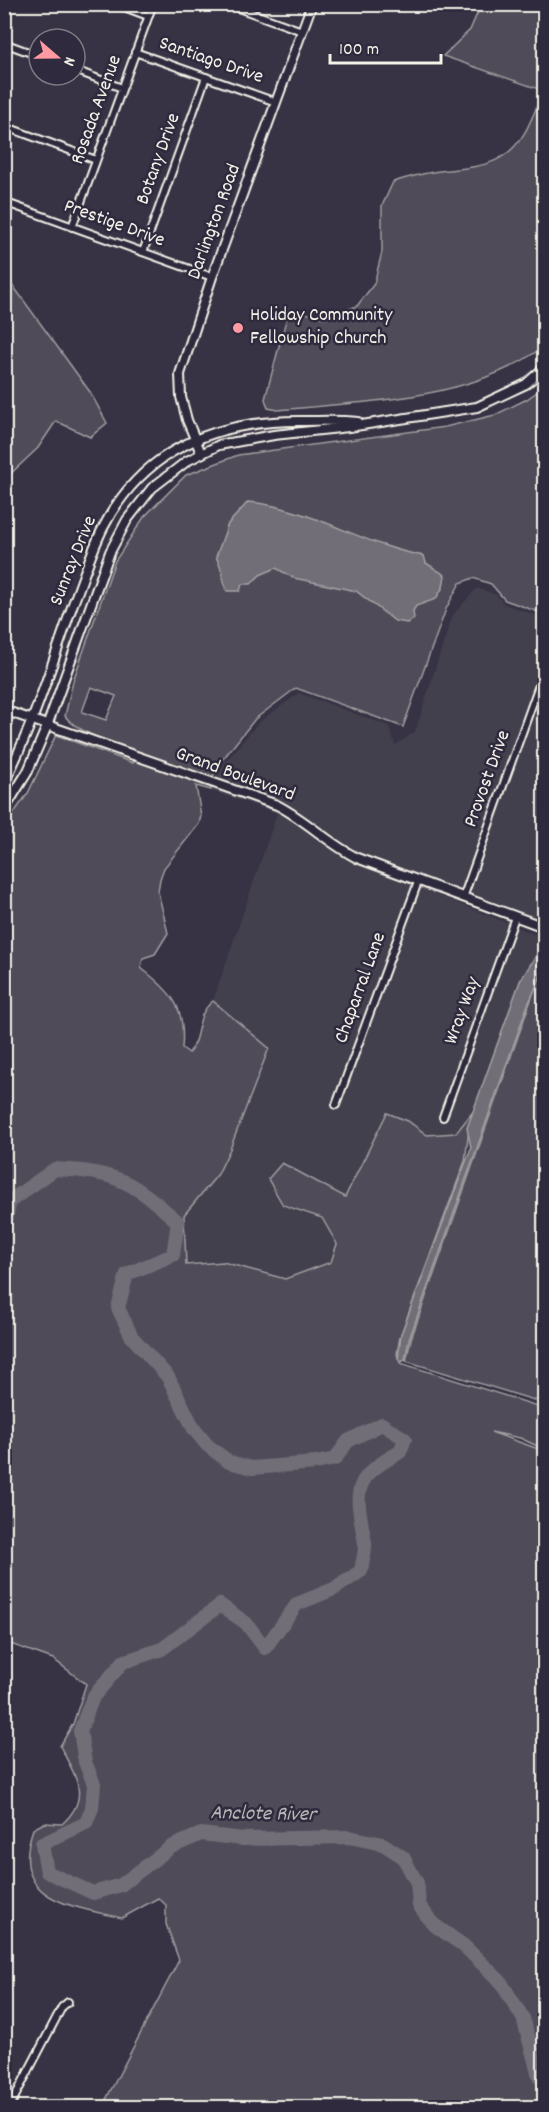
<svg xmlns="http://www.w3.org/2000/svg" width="549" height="2112" font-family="Dekko,sans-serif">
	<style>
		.built { fill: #433f4e }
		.green { fill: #504b59; stroke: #a29ea0; stroke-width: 1.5; fill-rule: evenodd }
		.water { fill: #726e77; stroke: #a6a2a4; stroke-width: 1.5 }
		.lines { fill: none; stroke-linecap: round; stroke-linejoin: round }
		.river { stroke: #726e77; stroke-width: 14 }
		.minor-casing { stroke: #f4f1e8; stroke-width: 10 }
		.tertiary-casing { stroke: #f4f1e8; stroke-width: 12 }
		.minor { stroke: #2f2a3d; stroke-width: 6 }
		.tertiary { stroke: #2f2a3d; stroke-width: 8 }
		.poi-dot { fill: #ff9aa2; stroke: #2f2a3d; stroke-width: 2 }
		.labels { text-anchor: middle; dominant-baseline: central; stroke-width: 5; stroke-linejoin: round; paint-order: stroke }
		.street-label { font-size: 20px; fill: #f4f1e8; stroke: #2f2a3d }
		.poi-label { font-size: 20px; fill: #f4f1e8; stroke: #2f2a3d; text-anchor: start }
		.water-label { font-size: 21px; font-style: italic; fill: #bab6b5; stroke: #2f2a3d }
	</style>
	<rect width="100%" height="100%" fill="#373244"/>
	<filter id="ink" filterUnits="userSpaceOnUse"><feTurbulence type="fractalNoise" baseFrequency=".0167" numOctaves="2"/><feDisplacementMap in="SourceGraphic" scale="12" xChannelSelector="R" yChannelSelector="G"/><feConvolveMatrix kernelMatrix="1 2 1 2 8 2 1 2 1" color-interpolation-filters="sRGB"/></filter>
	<g filter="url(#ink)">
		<g class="built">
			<polygon points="477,588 497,595 504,604 544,618 544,923 359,855 345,848 304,815 279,801 212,778 212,773 222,766 259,722 299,693 389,726 395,745 415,732 452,616"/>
			<polygon points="211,786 276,808 300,822 340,854 356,862 544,938 544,943 520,981 471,1114 456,1133 427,1135 408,1121 387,1113 345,1197 282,1163 283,1205 322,1218 337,1244 331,1262 285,1279 223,1262 186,1266 184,1215 218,1174 230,1149 269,1048 213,1001 277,813 211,791"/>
		</g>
		<g class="green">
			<path d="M481,5H544V346C473,401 364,401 278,410L268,408L265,399L289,309L325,318L357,306L374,284L382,252V206L393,182C406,178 420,174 433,172C479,166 510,169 531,120C536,109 540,101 539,89L443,56L470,30Z"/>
			<polygon points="5,281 14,287 90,392 107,423 90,437 56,421 38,448 5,479"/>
			<path d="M544,387V614L505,600L491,584L473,578L460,583L446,609L403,727L296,688L255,719L219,764L212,778C179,767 83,741 65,716L73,681L115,561L144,517L186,475L238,455L445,427L495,415L527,399ZM91,687L116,696L106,720L82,712Z"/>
			<path d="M56,735L133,763L135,760L211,786V790L196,786L201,816L199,824L164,868L160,879L158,892L168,933L155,954L143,958L141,968C172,992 186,1007 182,1048L189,1053C202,1036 194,1016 213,1001L269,1048L230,1149L218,1174L184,1215L186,1265L223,1262L285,1279L331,1262L337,1244L322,1218L283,1205L268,1179L282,1163L345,1197L387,1113L408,1121L427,1135L456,1133L471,1114L465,1161L400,1337L397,1354L400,1363L544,1408V1449L520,1438L491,1432L544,1451V2107H102L179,1960L166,1924V1905L158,1898L122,1918C72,1906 8,1901 33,1829L44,1823L62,1824C92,1797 75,1776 60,1746L73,1724L86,1684L53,1659L5,1642L4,827L28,793Z"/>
			<polygon points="544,963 544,1403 406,1361 411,1339"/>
		</g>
		<g class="water">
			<path d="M248,502C310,507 364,546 424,556L426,563L445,575L443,587L436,599L416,606L413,611L414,619L407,623L395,621L356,591L294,578L276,568L260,575L251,584H242L240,591H227C222,579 223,569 216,557L228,524Z"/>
			<polygon points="544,943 544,963 540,978 527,1007 409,1340 405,1360 401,1362 398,1359 401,1334 471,1148 467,1128 520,981"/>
		</g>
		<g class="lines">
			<path class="river" d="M4,1228L10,1201L55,1169C118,1172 132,1181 178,1222L173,1255L127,1274L118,1308L132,1337L168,1377L194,1429L207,1445L229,1462L252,1468L316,1463L335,1459L348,1441L382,1424L405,1439L400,1452C349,1480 356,1492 365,1543C366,1551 362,1562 361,1571L334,1589L297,1604L265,1648L246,1623L220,1605L162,1649L123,1662L93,1697L80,1731L85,1762L94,1784L92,1808L86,1823L42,1844L47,1872L93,1893L121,1885L171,1847L201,1834L243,1839L349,1837L383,1844L403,1857L417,1883L419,1905L433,1924L464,1946L500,1981L523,2018L539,2076L544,2082"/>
			<g class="minor-casing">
				<g id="minor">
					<polyline points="116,4 148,16"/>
					<polyline points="227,4 302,31"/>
					<polyline points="4,43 39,56"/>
					<polyline points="135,52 276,102"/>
					<polyline points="75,70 122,88"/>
					<polyline points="4,126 96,160"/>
					<polyline points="4,202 212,277"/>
					<polyline points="72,227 153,4"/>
					<polyline points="143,252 206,77"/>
					<polyline points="463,898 544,671"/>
					<polyline points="336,1105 418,882"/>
					<polyline points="443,1117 515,917"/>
					<polyline points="9,2108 62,2007 68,2002"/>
				</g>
			</g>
			<g class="tertiary-casing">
				<g id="tertiary">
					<polyline points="201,453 187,420 181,397 180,374 212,277 312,4"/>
					<path d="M4,710L277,805C306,820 328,843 357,858L544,927"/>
					<path d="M4,783C33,726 52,664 73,604C83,579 91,552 103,528C144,447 218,420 304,421C322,421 340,420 358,422"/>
					<polyline points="4,810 28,771 47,726 110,552 127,520 152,488 187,461 219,445 274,435 349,427 477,407 526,384 544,368"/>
				</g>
			</g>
			<use href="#minor" class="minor"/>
			<use href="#tertiary" class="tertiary"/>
		</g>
	</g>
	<circle class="poi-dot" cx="238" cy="328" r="6"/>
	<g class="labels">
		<g class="street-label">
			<text transform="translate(211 61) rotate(19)">Santiago Drive</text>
			<text transform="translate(97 110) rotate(-70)">Rosada Avenue</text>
			<text transform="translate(159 159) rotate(-70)">Botany Drive</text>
			<text transform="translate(215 222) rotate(-70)">Darlington Road</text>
			<text transform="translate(114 224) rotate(20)">Prestige Drive</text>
			<text transform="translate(74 561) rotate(-68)">Sunray Drive</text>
			<text transform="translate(235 775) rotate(20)">Grand Boulevard</text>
			<text transform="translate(488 779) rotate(-70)">Provost Drive</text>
			<text transform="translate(361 988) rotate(-70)">Chaparral Lane</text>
			<text transform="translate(463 1011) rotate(-70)">Wray Way</text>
		</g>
		<g class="poi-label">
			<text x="250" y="316">Holiday Community<tspan x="250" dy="23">Fellowship Church</tspan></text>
		</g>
		<g class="water-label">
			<text transform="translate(263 1815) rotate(1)">Anclote River</text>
		</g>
	</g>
	<rect width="549" height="2112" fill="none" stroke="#2f2a3d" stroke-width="24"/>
	<rect x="12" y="12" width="525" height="2088" fill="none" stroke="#f4f1e8" stroke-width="2" filter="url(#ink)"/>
	<g transform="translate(57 57) rotate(110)"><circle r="28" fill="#2f2a3d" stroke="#7e7a81" stroke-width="1.5"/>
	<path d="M0-4.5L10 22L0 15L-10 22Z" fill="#ff9aa2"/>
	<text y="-9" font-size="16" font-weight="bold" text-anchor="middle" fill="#f4f1e8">N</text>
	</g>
	<path d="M330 54v9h111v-9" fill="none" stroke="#f4f1e8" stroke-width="3"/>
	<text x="339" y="54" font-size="18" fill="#f4f1e8" stroke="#2f2a3d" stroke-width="4.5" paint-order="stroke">100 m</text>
</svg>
